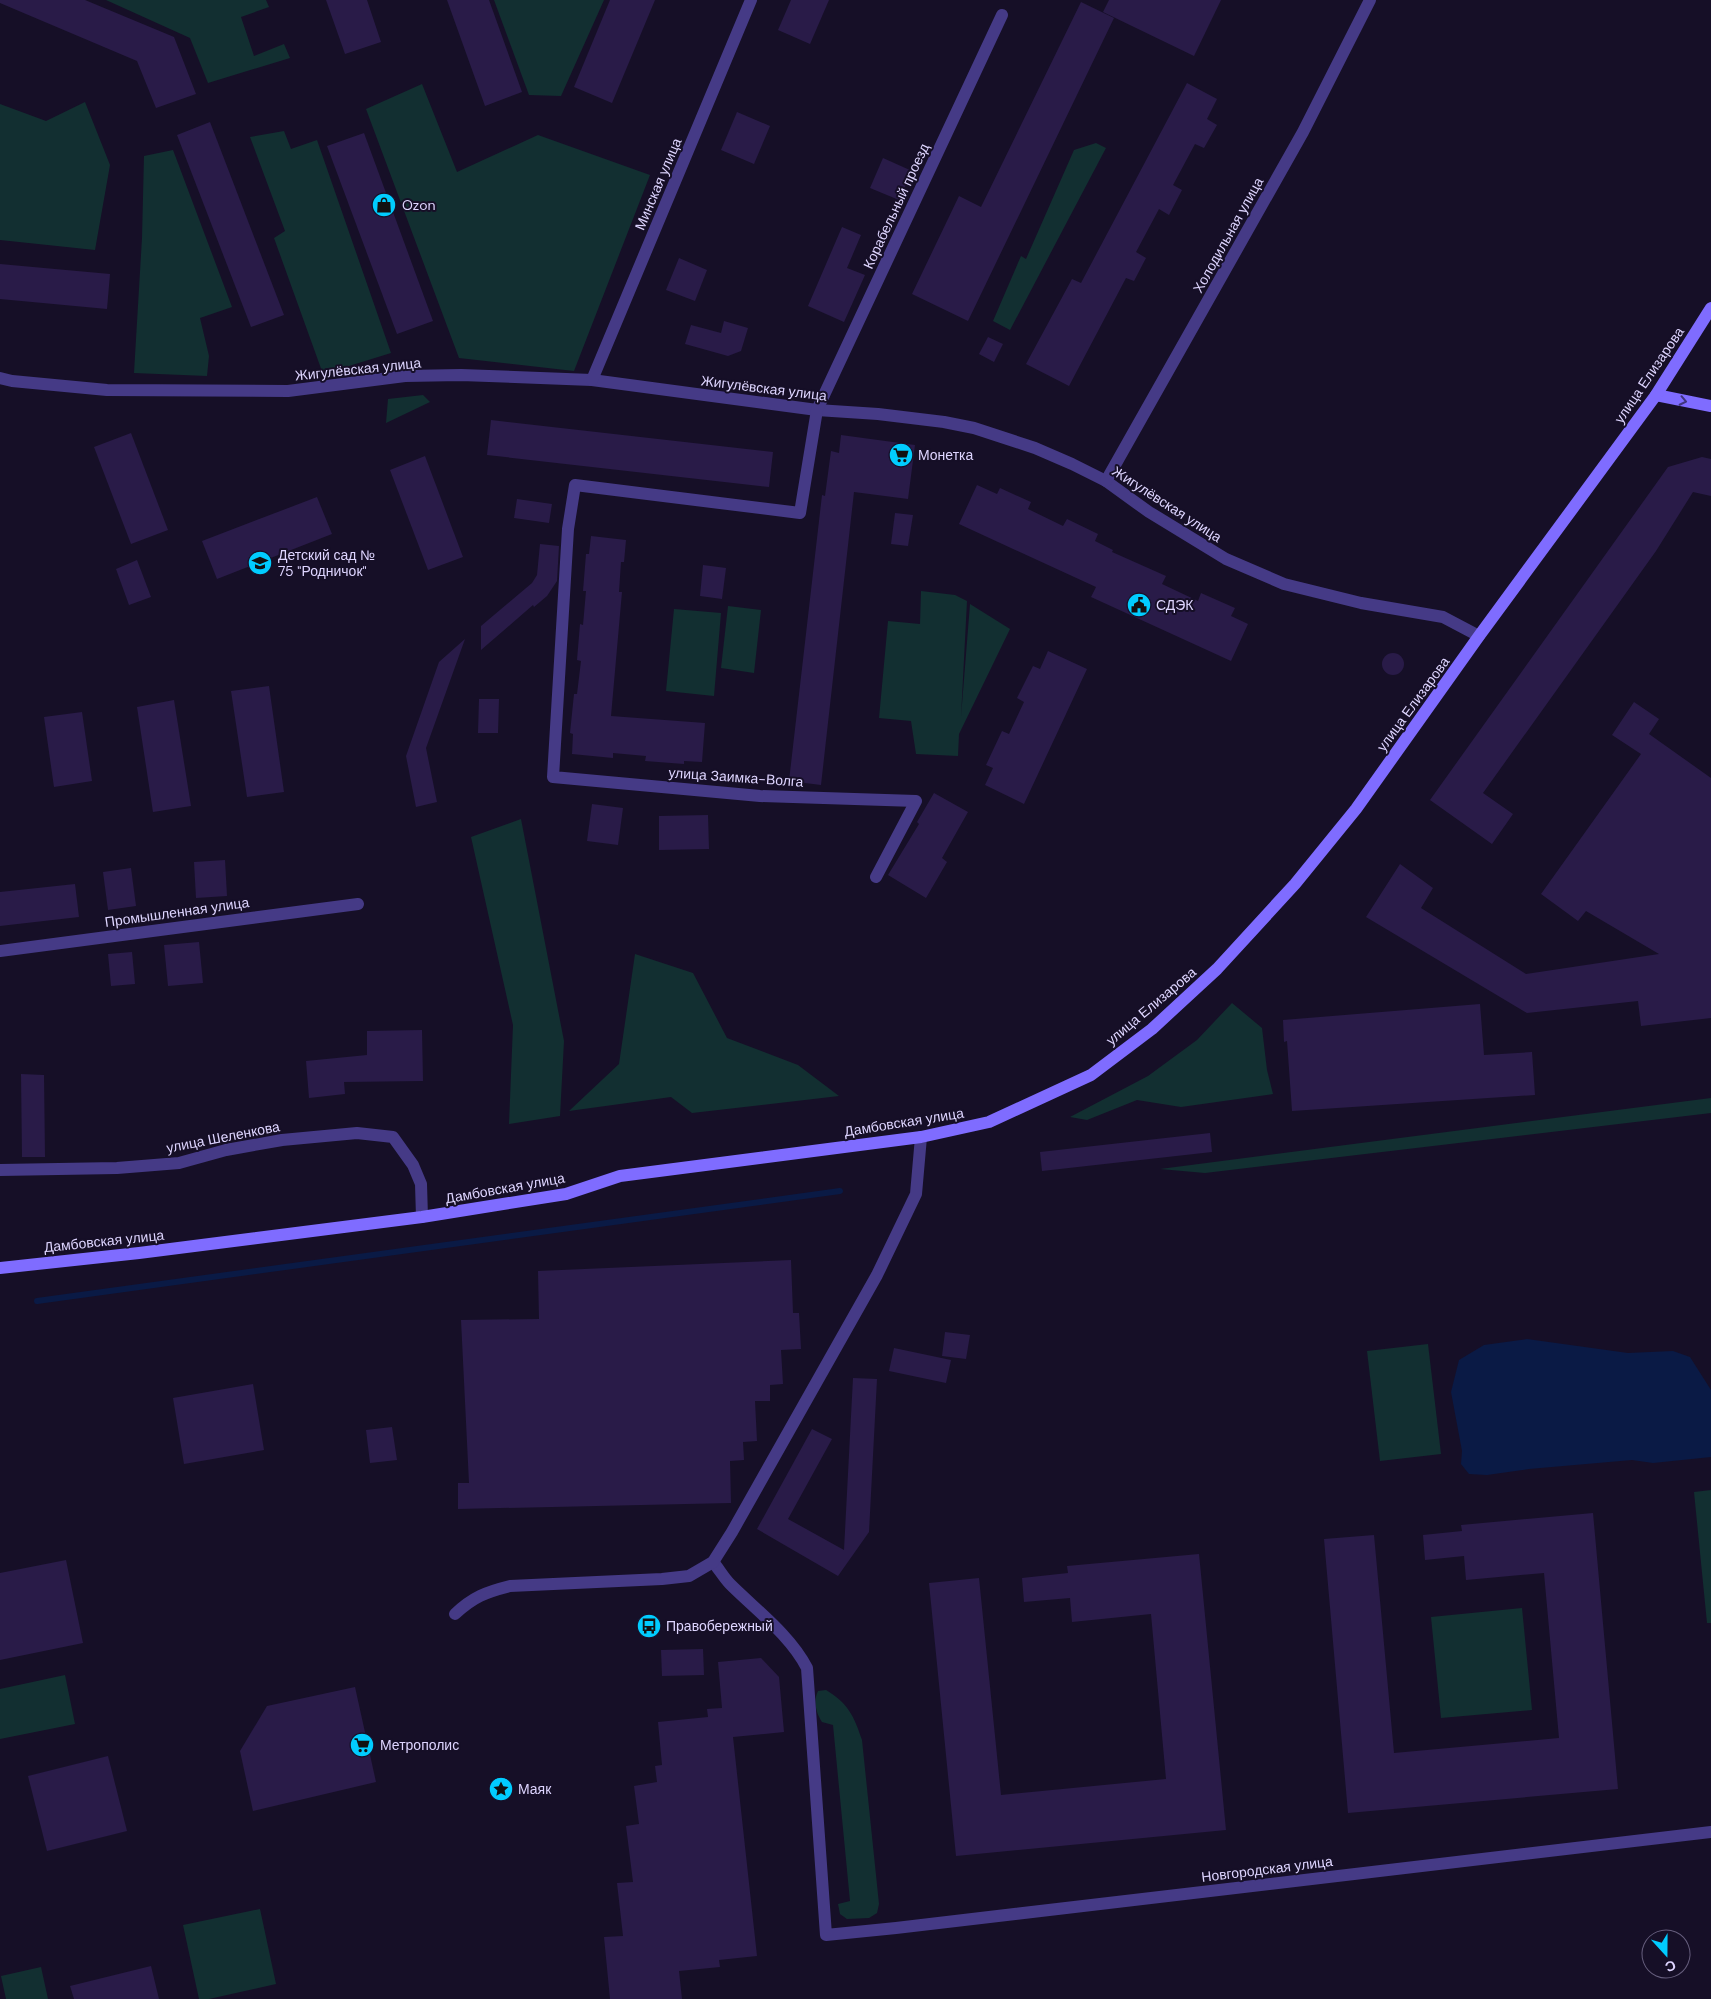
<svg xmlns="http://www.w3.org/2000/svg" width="1711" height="1999" font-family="'DM Sans',sans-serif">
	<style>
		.green { fill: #122f31 }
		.water { fill: #0a1a45 }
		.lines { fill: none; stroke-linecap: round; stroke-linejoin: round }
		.stream { stroke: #0a1a45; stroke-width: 6 }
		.building { fill: #291b48 }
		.street { stroke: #453a86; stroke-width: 12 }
		.secondary { stroke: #7f6cff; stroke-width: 12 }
		.oneway { stroke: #40347d }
		.labels { text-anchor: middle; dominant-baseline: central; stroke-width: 4; stroke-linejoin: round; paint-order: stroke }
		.street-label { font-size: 14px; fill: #ded5ff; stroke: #160f27 }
		.poi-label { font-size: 14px; fill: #ded5ff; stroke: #160f27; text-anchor: start }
	</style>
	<rect width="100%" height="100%" fill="#160f27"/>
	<g class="green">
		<polygon points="106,0 266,0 269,7 241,17 254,56 284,44 290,58 208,83 190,38"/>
		<polygon points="494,0 604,0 561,96 529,95"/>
		<polygon points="422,84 457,172 538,135 650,175 574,371 459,358 366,109"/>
		<polygon points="85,102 110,165 95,250 0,240 0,104 46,121"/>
		<polygon points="284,131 291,149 317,140 391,353 323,374 274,238 285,231 250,137"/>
		<polygon points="1096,143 1106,148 1010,330 993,321 1021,256 1026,259 1074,150"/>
		<polygon points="173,150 232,307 200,318 209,356 207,376 134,373 142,238 144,156"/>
		<polygon points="423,395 430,402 386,423 388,399"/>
		<polygon points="921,591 955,595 967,601 961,717 970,604 1010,629 959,734 958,756 916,754 911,721 879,718 888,621 920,624"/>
		<polygon points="728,606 761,610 754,673 721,668"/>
		<polygon points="674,609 721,613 714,696 666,691"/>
		<polygon points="521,819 564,1041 560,1116 509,1124 513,1025 471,837"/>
		<polygon points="635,954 693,973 727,1038 798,1065 839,1096 692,1113 671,1097 569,1111 619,1064"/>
		<polygon points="1232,1003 1262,1028 1267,1070 1273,1094 1181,1107 1137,1100 1087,1120 1070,1117 1148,1076 1197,1040"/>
		<polygon points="1711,1098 1711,1113 1205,1173 1160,1169"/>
		<polygon points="1428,1344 1441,1454 1380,1461 1367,1351"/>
		<polygon points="1711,1490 1711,1623 1707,1623 1694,1492"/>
		<polygon points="1522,1608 1532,1710 1441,1718 1431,1617"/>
		<polygon points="65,1675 75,1724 0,1739 0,1689"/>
		<path d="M826,1690C848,1703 854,1716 862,1740L879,1904L877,1913L869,1918L847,1919L840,1914L838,1904L850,1901L833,1725L822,1722C816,1713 813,1701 818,1691Z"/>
		<polygon points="260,1909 276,1984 209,1999 199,1999 183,1925"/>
		<polygon points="41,1967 48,1999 6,1999 1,1976"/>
	</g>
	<polygon class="water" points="1527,1339 1628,1353 1673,1351 1690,1357 1711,1390 1711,1457 1653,1463 1632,1460 1529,1469 1487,1475 1469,1474 1461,1464 1462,1451 1451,1392 1459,1360 1484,1345"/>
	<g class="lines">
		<polyline class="stream" points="37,1301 840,1191"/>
	</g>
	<g class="building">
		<polygon points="0,0 85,0 174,37 196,94 156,108 137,61 0,3"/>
		<polygon points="326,0 367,0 381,42 345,54"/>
		<polygon points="447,0 489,0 522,92 485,106"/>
		<polygon points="610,0 655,0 612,103 574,87"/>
		<polygon points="791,0 829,0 810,44 778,30"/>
		<polygon points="1109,0 1221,0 1194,56 1103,12"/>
		<polygon points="1081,2 1114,18 968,321 912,294 959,196 981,207"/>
		<polygon points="1187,83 1217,99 1207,119 1217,125 1204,148 1195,144 1173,185 1182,190 1169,215 1159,209 1136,252 1146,258 1134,281 1126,278 1069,386 1026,364 1072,279 1081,283"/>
		<polygon points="737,112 770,126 754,164 721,150"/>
		<polygon points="210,122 284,315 251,327 177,135"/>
		<polygon points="364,133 433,321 397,334 327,146"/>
		<polygon points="883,158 912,171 899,200 870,188"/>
		<polygon points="842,227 861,235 847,268 865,275 844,322 808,306"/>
		<polygon points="679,258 707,270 695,301 666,290"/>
		<polygon points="0,264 110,274 107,309 0,299"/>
		<polygon points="724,321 748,328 741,351 728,356 685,344 691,325 721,333"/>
		<polygon points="988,337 1003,344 994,362 979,354"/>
		<polygon points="491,420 773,452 769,487 487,455"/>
		<polygon points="131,433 168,530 131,544 94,447"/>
		<polygon points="841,435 915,445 908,499 854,492 821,785 789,781 822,495 825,496 831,451 839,453"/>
		<polygon points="425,456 463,557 428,570 390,470"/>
		<polygon points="1702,457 1711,459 1711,496 1693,492 1656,551 1483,793 1513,814 1492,844 1430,800 1668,467"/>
		<polygon points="977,485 997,494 1000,488 1031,502 1028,509 1063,526 1067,519 1098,534 1095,541 1113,550 1112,552 1166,576 1162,584 1198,601 1201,593 1235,608 1231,616 1248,624 1231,661 1091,597 1096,587 959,524"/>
		<polygon points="317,497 332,534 217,579 202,541"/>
		<polygon points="517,499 552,504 549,523 514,518"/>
		<polygon points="895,513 913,515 908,546 891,544"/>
		<polygon points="591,536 626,540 624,562 621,562 619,592 622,592 611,716 705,723 702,762 684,761 684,764 645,761 646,756 613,753 613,758 572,754 573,734 570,733 574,694 577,694 581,661 577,660 580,624 583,625 586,591 583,591 586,554 589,554"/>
		<polygon points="540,544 559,546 557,581 547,596 534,607 533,605 481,650 481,626 532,583 537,575"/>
		<polygon points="137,560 151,597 129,605 116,569"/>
		<polygon points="703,565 726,568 722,599 700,596"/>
		<polygon points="465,639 426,748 437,802 416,807 406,756 439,662"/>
		<polygon points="1048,651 1087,669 1024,804 985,785 993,768 986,765 1002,731 1009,734 1024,702 1017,698 1033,666 1040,669"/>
		<circle cx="1393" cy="664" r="11"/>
		<polygon points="269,686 284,792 247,797 231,691"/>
		<polygon points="479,699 499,699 498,733 478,733"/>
		<polygon points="174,700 191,806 153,812 137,707"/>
		<polygon points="1634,702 1659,719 1649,734 1711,778 1711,1018 1641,1026 1638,1001 1527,1013 1366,917 1400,864 1433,888 1421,908 1526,974 1659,954 1586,911 1578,921 1541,894 1641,754 1612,735"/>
		<polygon points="82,712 92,781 54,787 44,717"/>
		<polygon points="934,793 968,812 942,858 947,862 926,898 888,875 919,824 917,822"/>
		<polygon points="592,804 623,808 618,845 587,841"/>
		<polygon points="708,815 709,849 659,850 659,816"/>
		<polygon points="225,860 227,896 196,898 194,862"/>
		<polygon points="131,868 136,906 108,910 103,872"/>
		<polygon points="75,884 79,917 0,926 0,892"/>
		<polygon points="199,942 203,983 168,986 164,945"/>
		<polygon points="132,952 135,984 111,986 108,954"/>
		<polygon points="1480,1004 1484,1055 1532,1052 1535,1095 1292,1111 1287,1041 1284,1042 1283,1020"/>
		<polygon points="422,1030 423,1081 344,1082 345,1094 309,1098 306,1061 367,1055 367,1031"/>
		<polygon points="21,1074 44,1075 45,1157 22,1157"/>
		<polygon points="1210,1133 1212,1152 1042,1171 1040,1152"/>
		<polygon points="791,1260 793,1313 799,1313 801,1349 781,1350 783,1384 770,1385 770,1401 755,1401 757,1441 743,1442 744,1460 730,1461 731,1503 458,1509 458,1483 469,1483 461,1320 539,1319 538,1271"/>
		<polygon points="945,1332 970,1335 966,1359 942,1356"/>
		<polygon points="894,1348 951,1360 946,1383 889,1371"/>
		<polygon points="853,1378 877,1379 869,1532 838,1576 757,1529 812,1429 832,1439 788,1519 844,1550"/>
		<polygon points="253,1384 264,1450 184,1464 173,1398"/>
		<polygon points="392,1427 397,1460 370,1463 366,1430"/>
		<polygon points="1593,1513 1618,1789 1348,1813 1324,1539 1374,1535 1394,1753 1559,1738 1544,1573 1466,1580 1464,1556 1425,1560 1423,1535 1462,1531 1461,1525"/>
		<polygon points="1199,1554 1226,1830 956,1856 929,1583 979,1578 1001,1795 1166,1779 1151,1614 1072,1622 1070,1598 1024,1602 1022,1578 1068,1573 1067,1566"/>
		<polygon points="66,1560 83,1643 0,1660 0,1573"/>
		<polygon points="703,1649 704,1675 662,1676 661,1650"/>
		<polygon points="761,1658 779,1677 784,1732 733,1737 757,1956 719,1960 720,1967 679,1971 682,1999 610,1999 604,1937 623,1936 617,1883 633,1882 626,1826 639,1824 634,1786 657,1782 655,1766 662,1765 658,1722 708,1717 707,1709 722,1708 718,1662"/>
		<polygon points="355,1687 376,1782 253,1811 240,1751 267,1706"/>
		<polygon points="108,1756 127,1831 47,1851 28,1776"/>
		<polygon points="151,1966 159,1999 74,1999 70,1986"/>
	</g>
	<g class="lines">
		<g class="street">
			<polyline points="0,378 12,381 107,390 288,391 405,376 461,375 592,380 817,410 878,414 944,422 974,428 1035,448 1072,464 1106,481 1149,512 1226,559 1284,584 1361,603 1443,617 1479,636"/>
			<polyline points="592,380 751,0"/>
			<polyline points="1106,481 1303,132 1370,0"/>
			<polyline points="876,877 916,801 760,796 553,777 568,529 575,485 800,513 817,410 1002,15"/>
			<polyline points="0,951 358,904"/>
			<polyline points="0,1170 117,1168 179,1163 226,1150 282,1140 357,1133 393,1137 413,1165 421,1184 422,1217"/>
			<path d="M713,1562C719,1569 724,1578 730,1584C756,1610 790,1635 807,1668L826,1935L896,1928L1711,1832"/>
			<path d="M455,1614C473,1597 486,1592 510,1586L662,1579L689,1576L713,1562L732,1532L877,1275L916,1194L921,1137"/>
		</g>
		<g class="secondary">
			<polyline points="1656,395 1711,406"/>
			<polyline points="0,1268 139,1253 422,1217 566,1194 620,1176 921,1137 989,1122 1091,1075 1152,1029 1217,969 1295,884 1356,809 1479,636 1656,395 1711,308"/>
		</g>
	</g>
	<defs><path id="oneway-chevron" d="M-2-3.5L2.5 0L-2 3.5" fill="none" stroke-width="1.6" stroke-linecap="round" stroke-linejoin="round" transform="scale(1.25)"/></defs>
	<use class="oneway" href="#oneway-chevron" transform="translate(1683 401) rotate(12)"/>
	<defs>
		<g id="shop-disc" transform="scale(1.25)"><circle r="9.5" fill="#01ccff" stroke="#160f27"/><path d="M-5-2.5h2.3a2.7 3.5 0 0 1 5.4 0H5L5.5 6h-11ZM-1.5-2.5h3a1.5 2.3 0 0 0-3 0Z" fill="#111"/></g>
		<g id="supermarket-disc" transform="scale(1.25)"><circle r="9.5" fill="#01ccff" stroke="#160f27"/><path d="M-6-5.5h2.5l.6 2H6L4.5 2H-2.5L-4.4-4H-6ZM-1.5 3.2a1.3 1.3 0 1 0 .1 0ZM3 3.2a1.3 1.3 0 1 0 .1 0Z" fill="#111"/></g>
		<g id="school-disc" transform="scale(1.25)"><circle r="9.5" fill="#01ccff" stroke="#160f27"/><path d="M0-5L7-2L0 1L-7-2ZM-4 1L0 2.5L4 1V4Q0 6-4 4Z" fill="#111"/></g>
		<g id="civic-disc" transform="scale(1.25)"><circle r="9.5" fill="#01ccff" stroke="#160f27"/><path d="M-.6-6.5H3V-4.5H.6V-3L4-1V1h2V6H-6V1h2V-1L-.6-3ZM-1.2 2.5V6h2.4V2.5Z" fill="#111"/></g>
		<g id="bus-disc" transform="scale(1.25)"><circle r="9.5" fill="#01ccff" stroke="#160f27"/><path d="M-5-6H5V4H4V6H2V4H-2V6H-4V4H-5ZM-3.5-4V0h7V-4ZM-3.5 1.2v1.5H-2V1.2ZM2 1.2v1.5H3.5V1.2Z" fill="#111"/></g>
		<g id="sight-disc" transform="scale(1.25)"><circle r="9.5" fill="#01ccff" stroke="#160f27"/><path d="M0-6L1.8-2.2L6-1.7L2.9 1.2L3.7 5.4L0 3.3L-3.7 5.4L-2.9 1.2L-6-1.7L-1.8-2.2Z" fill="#111"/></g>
	</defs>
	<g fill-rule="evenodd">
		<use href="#shop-disc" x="384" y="205"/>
		<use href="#supermarket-disc" x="901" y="455"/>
		<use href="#school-disc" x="260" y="563"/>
		<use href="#civic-disc" x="1139" y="605"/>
		<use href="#bus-disc" x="649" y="1626"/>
		<use href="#supermarket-disc" x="362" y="1745"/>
		<use href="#sight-disc" x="501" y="1789"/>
	</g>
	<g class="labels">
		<g class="street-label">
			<text transform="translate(658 184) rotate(-67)">Минская улица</text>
			<text transform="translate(896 206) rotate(-65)">Корабельный проезд</text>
			<text transform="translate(1228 235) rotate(-61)">Холодильная улица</text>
			<text transform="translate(358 369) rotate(-6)">Жигулёвская улица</text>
			<text transform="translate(1649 375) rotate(-56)">улица Елизарова</text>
			<text transform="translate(764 388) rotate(7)">Жигулёвская улица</text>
			<text transform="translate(1167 504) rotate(33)">Жигулёвская улица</text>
			<text transform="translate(1413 704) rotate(-54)">улица Елизарова</text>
			<text transform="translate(736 777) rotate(4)">улица Заимка-Волга</text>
			<text transform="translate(177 912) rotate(-8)">Промышленная улица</text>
			<text transform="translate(1151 1006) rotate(-40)">улица Елизарова</text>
			<text transform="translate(904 1122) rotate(-9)">Дамбовская улица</text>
			<text transform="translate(223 1137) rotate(-11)">улица Шеленкова</text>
			<text transform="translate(505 1188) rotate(-10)">Дамбовская улица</text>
			<text transform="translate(104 1241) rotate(-6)">Дамбовская улица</text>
			<text transform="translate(1267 1869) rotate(-7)">Новгородская улица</text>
		</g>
		<g class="poi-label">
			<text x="402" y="205">Ozon</text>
			<text x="918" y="455">Монетка</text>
			<text x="278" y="555">Детский сад №<tspan x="278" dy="16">75 "Родничок"</tspan></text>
			<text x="1156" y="605">СДЭК</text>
			<text x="666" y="1626">Правобережный</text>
			<text x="380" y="1745">Метрополис</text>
			<text x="518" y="1789">Маяк</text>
		</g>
	</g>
	<g transform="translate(1666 1954) rotate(159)"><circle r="24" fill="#160f27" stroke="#665e7d"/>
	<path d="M0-4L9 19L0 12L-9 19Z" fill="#01ccff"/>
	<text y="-8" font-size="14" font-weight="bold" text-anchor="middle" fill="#ded5ff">С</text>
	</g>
</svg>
